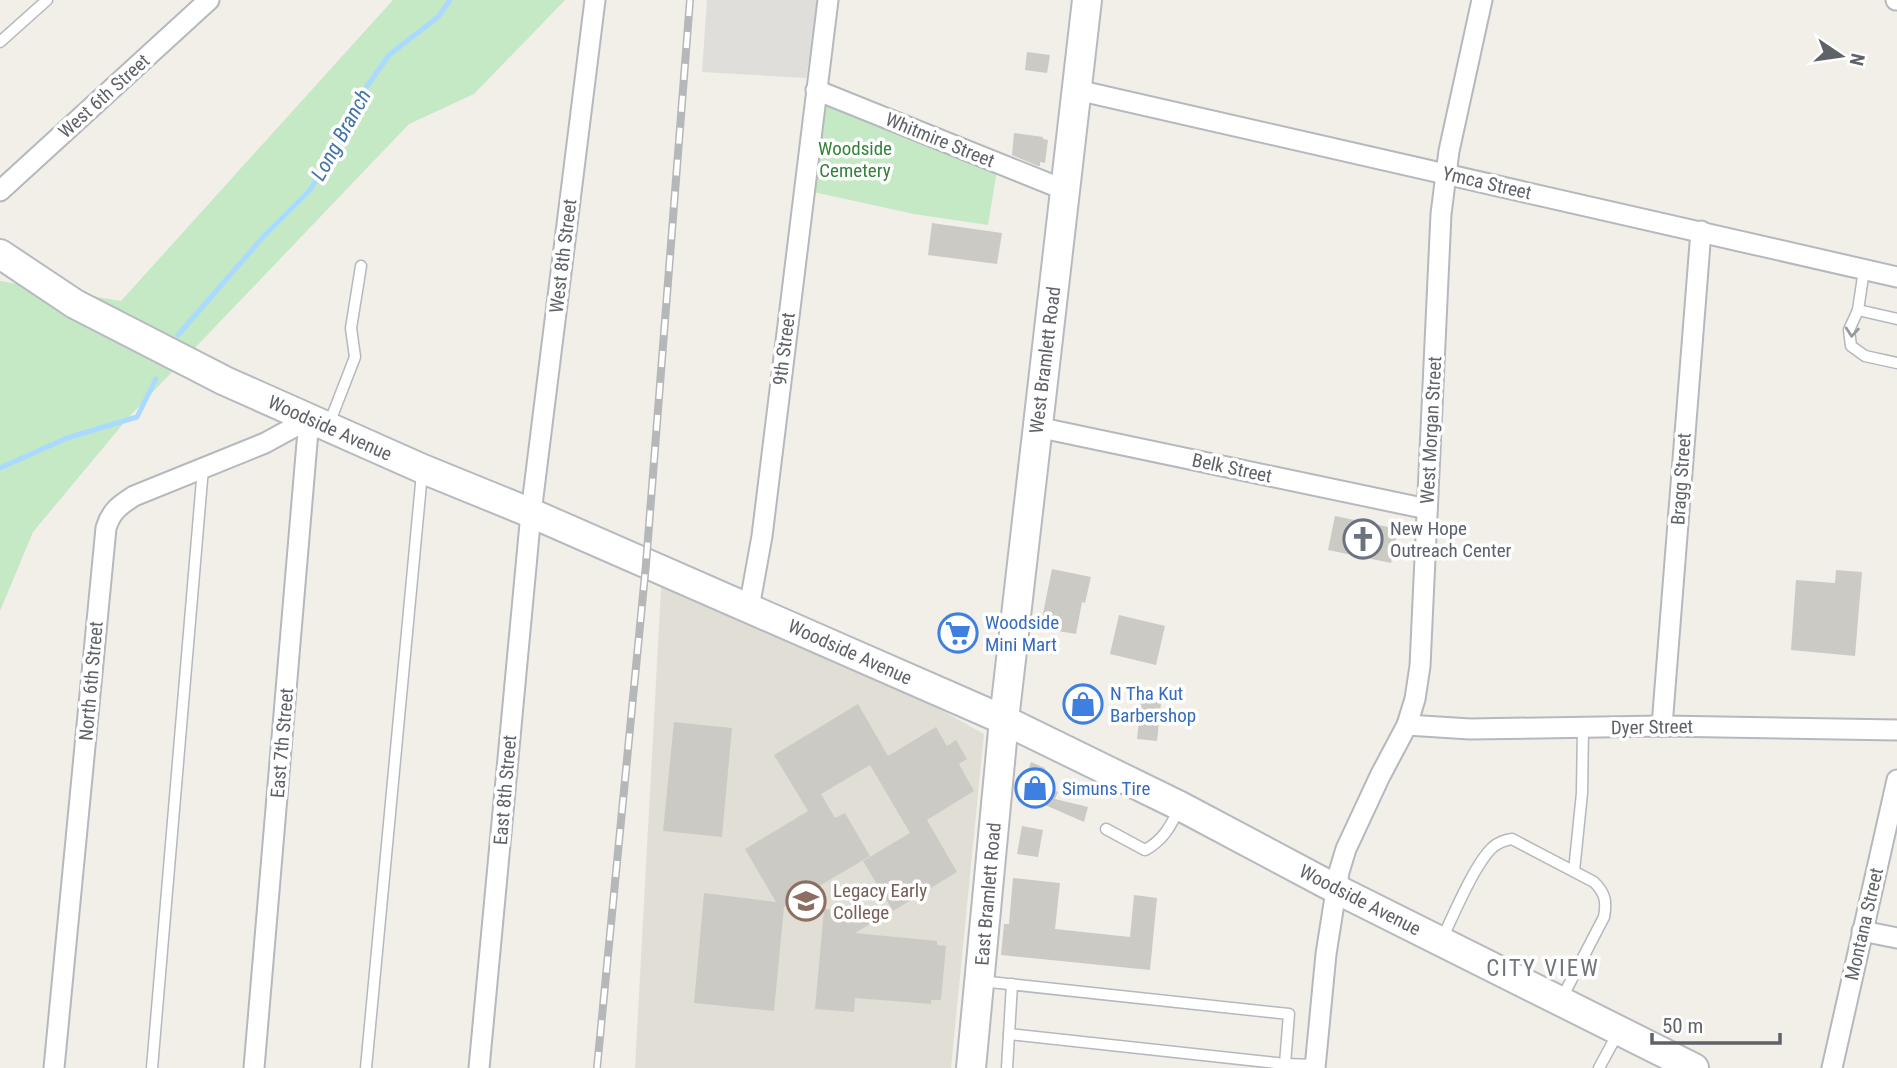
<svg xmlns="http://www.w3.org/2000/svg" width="1897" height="1068" font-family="'Roboto Condensed',sans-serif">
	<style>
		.industrial { fill: #e0deda }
		.education { fill: #e1ded6 }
		.green { fill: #c5e8c5 }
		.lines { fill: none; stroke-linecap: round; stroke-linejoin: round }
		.stream { stroke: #aadaff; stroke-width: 5 }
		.building { fill: #cccac5 }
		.lane-casing { stroke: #b5b8bc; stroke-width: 13 }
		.street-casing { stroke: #b5b8bc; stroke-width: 23 }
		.secondary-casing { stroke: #b6babf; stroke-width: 32 }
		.lane { stroke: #fff; stroke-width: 10 }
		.street { stroke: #fff; stroke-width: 19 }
		.secondary { stroke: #fff; stroke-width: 28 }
		.rail-casing { stroke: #b6b7b8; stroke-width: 8 }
		.rail { stroke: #fff; stroke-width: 5; stroke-dasharray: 16; stroke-linecap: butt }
		.oneway { stroke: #979a9d }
		.labels { text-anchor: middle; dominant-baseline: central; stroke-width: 7; stroke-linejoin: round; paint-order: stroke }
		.street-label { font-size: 19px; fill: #5f6368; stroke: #fff }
		.park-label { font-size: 19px; fill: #348238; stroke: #fff }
		.worship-label { font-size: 19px; fill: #5b616d; stroke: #fff; text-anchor: start }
		.shop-label { font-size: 19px; fill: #366cbe; stroke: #fff; text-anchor: start }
		.education-label { font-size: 19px; fill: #785e54; stroke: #fff; text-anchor: start }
		.water-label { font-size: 21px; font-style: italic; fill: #4174aa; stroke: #fff }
		.quarter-label { font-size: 23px; letter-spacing: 2px; fill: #70757a; stroke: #fff }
	</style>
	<rect width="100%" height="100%" fill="#f1efe8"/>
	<polygon class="industrial" points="707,0 819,0 806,78 702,72"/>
	<polygon class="education" points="662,571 805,634 984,734 951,1068 635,1068"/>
	<g class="green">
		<polygon points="393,0 565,0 474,94 409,124 128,418 33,532 0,611 0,281 121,301"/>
		<polygon points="821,102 997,170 988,225 914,214 809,191"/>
	</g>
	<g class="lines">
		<g class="stream">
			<polyline points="178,335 264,236 310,190 340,141 360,96 389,55 438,17 450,0"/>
			<polyline points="0,468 67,438 137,417 156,379"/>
		</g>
	</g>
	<g class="building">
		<polygon points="1027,52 1050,55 1047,73 1025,70"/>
		<polygon points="1014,133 1043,137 1043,139 1048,140 1045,163 1040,162 1040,166 1038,166 1012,155"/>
		<polygon points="932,223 1002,233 997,264 928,255"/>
		<polygon points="1335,516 1398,529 1391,563 1328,550"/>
		<polygon points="1052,569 1091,577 1085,603 1082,602 1076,634 1040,628"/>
		<polygon points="1836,570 1862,572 1855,656 1791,650 1796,580 1835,583"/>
		<polygon points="1119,615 1165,626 1156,665 1110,654"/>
		<polygon points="1082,685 1097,692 1083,722 1068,715"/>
		<polygon points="1142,692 1162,694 1157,741 1137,739"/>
		<polygon points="858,704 888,756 936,727 947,746 956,740 967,759 959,764 974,791 927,820 957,872 893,911 863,861 910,833 870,765 821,794 835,818 845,813 870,856 784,907 774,1011 694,1003 704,893 776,902 745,849 808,811 774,755"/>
		<polygon points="674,722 732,728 722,837 663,831"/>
		<polygon points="1031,762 1045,768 1040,783 1058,792 1055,799 1088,807 1084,822 1020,794"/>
		<polygon points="1022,826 1043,830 1038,857 1017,854"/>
		<polygon points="1013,878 1060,883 1055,929 1130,937 1134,895 1157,898 1150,970 1001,955 1004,924 1009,924"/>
		<polygon points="824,909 871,913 870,924 855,933 937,941 937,945 946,946 941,1000 931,1000 931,1004 855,998 854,1012 815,1009"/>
	</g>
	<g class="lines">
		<g class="lane-casing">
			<g id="lane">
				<polyline points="0,42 47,0"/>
				<polyline points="1858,310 1864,270"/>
				<polyline points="1897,319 1858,310 1849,330 1851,346 1865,356 1897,363"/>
				<polyline points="329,424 355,357 351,328 361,266"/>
				<path d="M1106,829L1145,850C1164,840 1171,825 1180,807"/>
				<polyline points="1574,871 1582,793 1583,728"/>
				<path d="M1442,939C1453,916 1475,863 1493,847C1499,842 1505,840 1512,839L1594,882C1605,893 1607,901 1604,917L1562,998"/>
				<polyline points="980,981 1289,1014 1285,1064 1315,1065"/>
				<polyline points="1009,1034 1285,1064 1284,1067"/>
				<polyline points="152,1068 203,468"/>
				<polyline points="366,1068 422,473"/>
				<polyline points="1007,1068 1012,984"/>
				<polyline points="1599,1068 1619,1031"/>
			</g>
		</g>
		<g class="street-casing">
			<g id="street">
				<polyline points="1896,0 1897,0"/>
				<polyline points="816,90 1065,190"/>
				<polyline points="1077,90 1897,277"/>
				<polyline points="0,191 209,0"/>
				<polyline points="1037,427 1427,509"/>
				<polyline points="749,608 762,536 828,0"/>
				<polyline points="1407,725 1470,729 1662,726 1897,730"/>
				<polyline points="1662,726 1701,231"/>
				<polyline points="1862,931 1897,938"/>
				<path d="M54,1068L106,528C111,511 120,505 134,496L265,443L309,419"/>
				<polyline points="254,1068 309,419"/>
				<polyline points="479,1068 531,513 595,0"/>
				<polyline points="1315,1068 1326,954 1339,872 1346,849 1380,776 1407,725 1415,699 1420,666 1441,214 1449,151 1482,0"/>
				<polyline points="1832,1068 1897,780"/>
			</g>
		</g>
		<g class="secondary-casing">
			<g id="secondary">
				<polyline points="0,254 75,304 225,381 423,469 531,513 1004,720 1180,806 1338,890 1694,1068"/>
				<polyline points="971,1068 1004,720 1087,0"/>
			</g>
		</g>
		<use href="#lane" class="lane"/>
		<use href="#street" class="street"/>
		<use href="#secondary" class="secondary"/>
		<g class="rail-casing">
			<polyline id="rail" points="597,1068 646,564 690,0"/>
		</g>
		<use href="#rail" class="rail"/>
	</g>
	<defs><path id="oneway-chevron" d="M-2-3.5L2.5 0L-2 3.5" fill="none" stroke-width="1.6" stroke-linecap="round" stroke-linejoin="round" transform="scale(1.75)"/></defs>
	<use class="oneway" href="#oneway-chevron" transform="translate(1852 332) rotate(95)"/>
	<defs>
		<g id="church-ring" transform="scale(2.0125)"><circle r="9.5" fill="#fff" stroke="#6b7280" stroke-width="1.5"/><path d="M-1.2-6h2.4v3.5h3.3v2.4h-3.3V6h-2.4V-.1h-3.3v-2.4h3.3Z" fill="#6b7280"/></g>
		<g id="supermarket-ring" transform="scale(2.0125)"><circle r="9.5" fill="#fff" stroke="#3f7fe0" stroke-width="1.5"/><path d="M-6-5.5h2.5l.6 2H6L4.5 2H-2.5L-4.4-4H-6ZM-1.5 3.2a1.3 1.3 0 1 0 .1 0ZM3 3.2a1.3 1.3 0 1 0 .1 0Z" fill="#3f7fe0"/></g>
		<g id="shop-ring" transform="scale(2.0125)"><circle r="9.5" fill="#fff" stroke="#3f7fe0" stroke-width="1.5"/><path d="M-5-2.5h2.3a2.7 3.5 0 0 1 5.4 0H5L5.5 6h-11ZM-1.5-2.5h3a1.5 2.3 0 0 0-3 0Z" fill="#3f7fe0"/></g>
		<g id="school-ring" transform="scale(2.0125)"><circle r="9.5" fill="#fff" stroke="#8d6e63" stroke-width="1.5"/><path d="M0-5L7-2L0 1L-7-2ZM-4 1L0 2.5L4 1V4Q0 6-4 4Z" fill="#8d6e63"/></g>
	</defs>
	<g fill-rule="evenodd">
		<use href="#church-ring" x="1363" y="539"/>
		<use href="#supermarket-ring" x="958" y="633"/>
		<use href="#shop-ring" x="1083" y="704"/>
		<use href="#shop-ring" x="1035" y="788"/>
		<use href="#school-ring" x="806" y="901"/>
	</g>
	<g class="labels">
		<g class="street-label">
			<text transform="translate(104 96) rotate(-42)">West 6th Street</text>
			<text transform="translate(940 140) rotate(22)">Whitmire Street</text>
			<text transform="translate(1487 183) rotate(13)">Ymca Street</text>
			<text transform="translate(563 256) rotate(-83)">West 8th Street</text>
			<text transform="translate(784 349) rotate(-83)">9th Street</text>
			<text transform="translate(1045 360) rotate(-83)">West Bramlett Road</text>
			<text transform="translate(330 428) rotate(24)">Woodside Avenue</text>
			<text transform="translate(1431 430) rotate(-87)">West Morgan Street</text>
			<text transform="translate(1232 468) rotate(12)">Belk Street</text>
			<text transform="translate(1681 479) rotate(-86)">Bragg Street</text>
			<text transform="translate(850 652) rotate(24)">Woodside Avenue</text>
			<text transform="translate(91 681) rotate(-85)">North 6th Street</text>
			<text transform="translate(1652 727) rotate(-1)">Dyer Street</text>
			<text transform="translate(282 743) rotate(-85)">East 7th Street</text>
			<text transform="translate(505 790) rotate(-85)">East 8th Street</text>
			<text transform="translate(988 894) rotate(-85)">East Bramlett Road</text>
			<text transform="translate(1360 900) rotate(27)">Woodside Avenue</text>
			<text transform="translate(1864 924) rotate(-77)">Montana Street</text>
		</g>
		<g class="park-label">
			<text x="855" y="148">Woodside<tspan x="855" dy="22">Cemetery</tspan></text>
		</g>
		<g class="worship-label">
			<text x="1390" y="528">New Hope<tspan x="1390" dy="22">Outreach Center</tspan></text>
		</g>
		<g class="shop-label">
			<text x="985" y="622">Woodside<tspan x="985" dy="22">Mini Mart</tspan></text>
			<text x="1110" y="693">N Tha Kut<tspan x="1110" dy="22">Barbershop</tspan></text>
			<text x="1062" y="788">Simuns Tire</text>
		</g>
		<g class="education-label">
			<text x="833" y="890">Legacy Early<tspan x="833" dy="22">College</tspan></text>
		</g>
		<g class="water-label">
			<text transform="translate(341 135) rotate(-61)">Long Branch</text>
		</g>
		<g class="quarter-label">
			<text x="1543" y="968">CITY VIEW</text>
		</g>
	</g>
	<g transform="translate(1841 56) rotate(103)" stroke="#ffffff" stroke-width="5" paint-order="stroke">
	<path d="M0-5L12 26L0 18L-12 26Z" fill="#5f6368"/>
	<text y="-10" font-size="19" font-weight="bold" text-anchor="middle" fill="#5f6368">N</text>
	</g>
	<path d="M1652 1033v10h128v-10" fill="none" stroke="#5f6368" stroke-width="3.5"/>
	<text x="1662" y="1033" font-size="21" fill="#5f6368" stroke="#ffffff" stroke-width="5" paint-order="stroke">50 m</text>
</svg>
